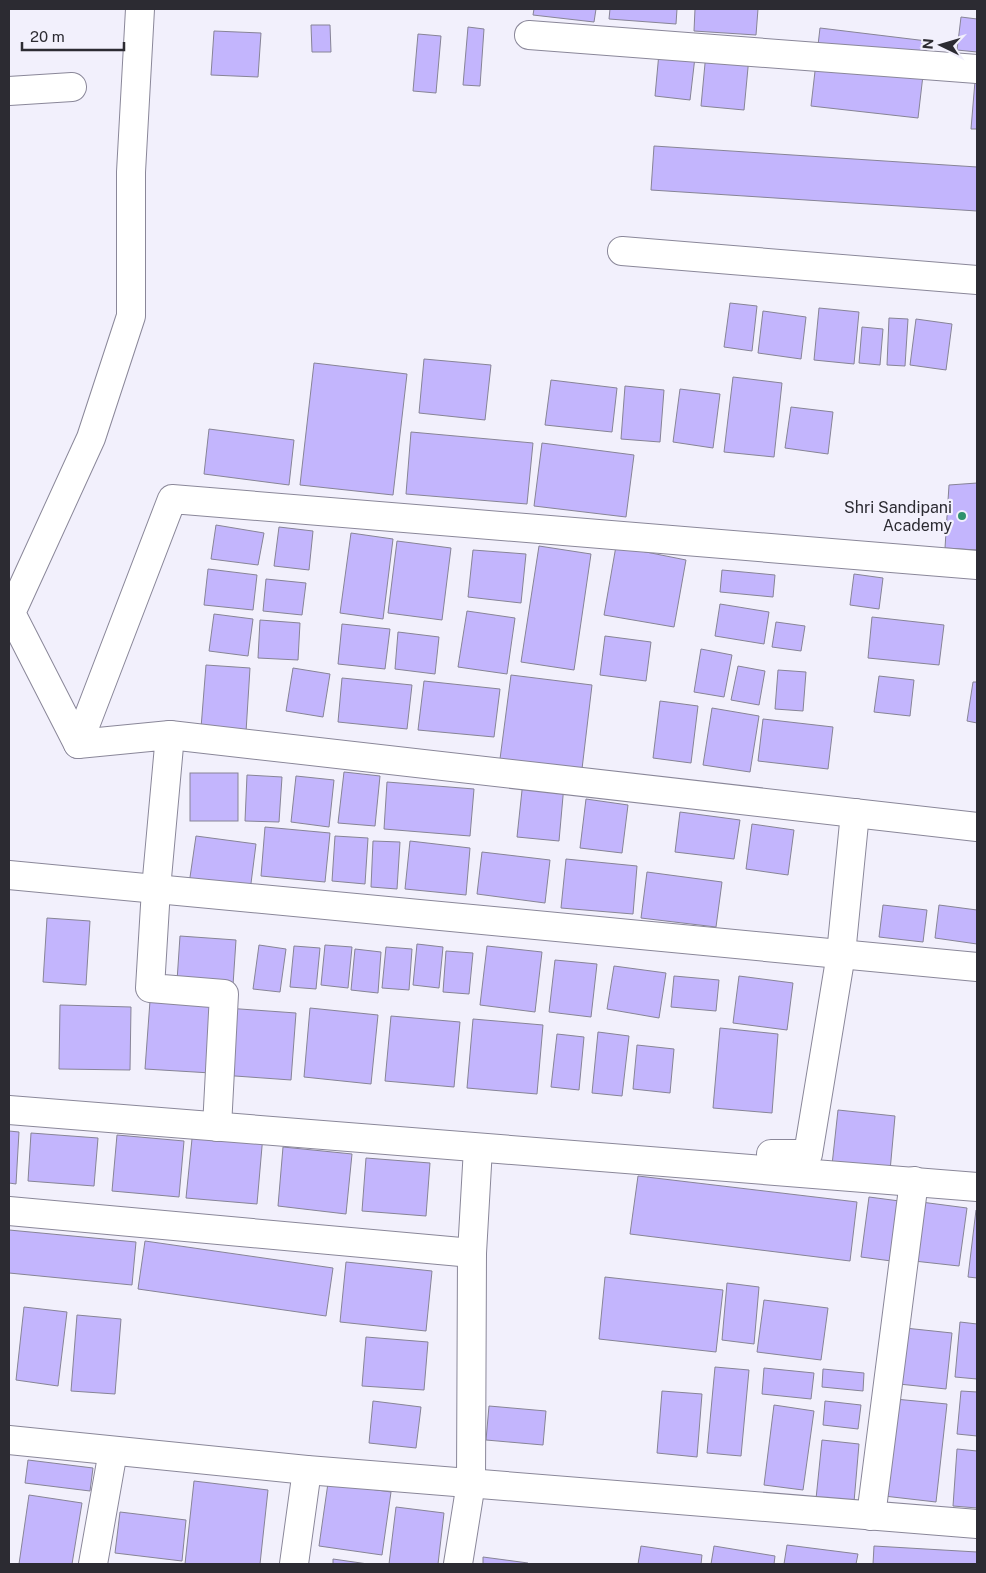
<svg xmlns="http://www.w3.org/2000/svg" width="986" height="1573" font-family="'Public Sans',sans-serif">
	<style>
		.building { fill: #c3b5fd; stroke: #878496 }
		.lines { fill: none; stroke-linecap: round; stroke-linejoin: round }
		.street-casing { stroke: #8a8799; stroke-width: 30 }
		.street { stroke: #fff; stroke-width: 28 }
		.poi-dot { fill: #2f926d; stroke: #f2f0fc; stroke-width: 2 }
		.labels { text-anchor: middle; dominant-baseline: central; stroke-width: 4.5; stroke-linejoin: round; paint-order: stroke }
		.poi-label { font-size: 16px; fill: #2c2b32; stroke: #f2f0fc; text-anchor: end }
	</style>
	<rect width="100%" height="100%" fill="#f2f0fc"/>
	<g class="building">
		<polygon points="534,9 596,9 594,22 533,15"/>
		<polygon points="610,9 677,9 676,24 609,19"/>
		<polygon points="695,9 758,9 756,35 694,31"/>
		<polygon points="961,17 977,19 977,52 957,50"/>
		<polygon points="311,25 330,25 331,52 312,52"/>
		<polygon points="468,27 484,29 480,86 463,85"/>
		<polygon points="820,28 927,41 918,118 811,106"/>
		<polygon points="214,31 261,33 258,77 211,75"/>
		<polygon points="418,34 441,36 436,93 413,91"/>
		<polygon points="659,53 695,57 690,100 655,96"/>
		<polygon points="706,53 749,57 744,110 701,106"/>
		<polygon points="975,81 977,81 977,129 971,129"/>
		<polygon points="654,146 977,167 977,211 651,190"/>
		<polygon points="730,303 757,306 752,351 724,347"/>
		<polygon points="819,308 859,312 854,364 814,360"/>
		<polygon points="763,311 806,317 801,359 758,353"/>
		<polygon points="889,318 908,319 905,366 887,365"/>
		<polygon points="916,319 952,324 946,370 910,365"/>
		<polygon points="862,327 883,329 880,365 859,363"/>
		<polygon points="424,359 491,365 485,420 419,413"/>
		<polygon points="314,363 407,374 393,495 300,485"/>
		<polygon points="733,377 782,383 774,457 724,452"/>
		<polygon points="551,380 617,388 612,432 545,425"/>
		<polygon points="625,386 664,390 660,442 621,439"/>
		<polygon points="680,389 720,394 713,448 673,442"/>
		<polygon points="791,407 833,412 828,454 785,448"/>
		<polygon points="209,429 294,440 289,485 204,474"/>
		<polygon points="411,432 533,443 527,504 406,494"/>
		<polygon points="542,443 634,455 626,517 534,506"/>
		<polygon points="977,483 977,550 945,548 949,485"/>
		<polygon points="216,525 264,533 258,565 211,559"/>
		<polygon points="279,527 313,531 309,570 274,566"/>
		<polygon points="351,533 393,539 383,619 340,613"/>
		<polygon points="397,541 451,548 442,620 388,613"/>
		<polygon points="539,546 591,554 574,670 521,662"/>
		<polygon points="616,546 686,560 674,627 604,615"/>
		<polygon points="473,550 526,554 521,603 468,597"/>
		<polygon points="208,569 257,575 253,610 204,605"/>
		<polygon points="722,570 775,575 773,597 720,592"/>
		<polygon points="854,574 883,578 879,609 850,605"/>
		<polygon points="266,579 306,583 302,615 263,611"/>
		<polygon points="720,604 769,612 764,644 715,636"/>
		<polygon points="467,611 515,618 507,674 458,667"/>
		<polygon points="214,614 253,619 248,656 209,651"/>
		<polygon points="872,617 944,625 939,665 868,658"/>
		<polygon points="260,620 300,623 298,660 258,658"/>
		<polygon points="776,622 805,626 801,651 772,647"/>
		<polygon points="342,624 390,629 385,669 338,664"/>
		<polygon points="398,632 439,637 435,674 395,669"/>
		<polygon points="605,636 651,642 646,681 600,675"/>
		<polygon points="701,649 732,655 724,697 694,692"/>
		<polygon points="206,665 250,668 246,732 201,728"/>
		<polygon points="738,666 765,671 759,705 731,700"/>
		<polygon points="293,668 330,674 323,717 286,711"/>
		<polygon points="778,670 806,672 803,711 775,709"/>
		<polygon points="511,675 592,685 582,769 500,759"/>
		<polygon points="879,676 914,680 910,716 874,712"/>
		<polygon points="342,678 412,685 407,729 338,722"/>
		<polygon points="424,681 500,689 494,737 418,730"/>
		<polygon points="973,682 977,682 977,723 967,721"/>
		<polygon points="660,701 698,706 691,763 653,758"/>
		<polygon points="712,708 759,716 750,772 703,765"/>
		<polygon points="763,719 833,727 828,769 758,761"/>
		<polygon points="344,772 380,776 375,826 338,823"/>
		<rect x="190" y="773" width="48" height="48"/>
		<polygon points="247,775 282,777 279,822 245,821"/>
		<polygon points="296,776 334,780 329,827 291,822"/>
		<polygon points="523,781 564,785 559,841 517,837"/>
		<polygon points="387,782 474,789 470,836 384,829"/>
		<polygon points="586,799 628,805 622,853 580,848"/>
		<polygon points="680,812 740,820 734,859 675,852"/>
		<polygon points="752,824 794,830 788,875 746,869"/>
		<polygon points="265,827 330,833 325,882 261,876"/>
		<polygon points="196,836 256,844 249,899 188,891"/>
		<polygon points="335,836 368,838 365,884 332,881"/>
		<polygon points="373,841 400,842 397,889 371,887"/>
		<polygon points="410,841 470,848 466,895 405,889"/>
		<polygon points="482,852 550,860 545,903 477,894"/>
		<polygon points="566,859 637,866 633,914 561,908"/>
		<polygon points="647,872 722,882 716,927 641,918"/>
		<polygon points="883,905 927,910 923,942 879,937"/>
		<polygon points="939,905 977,910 977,944 935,938"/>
		<polygon points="47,918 90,921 86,985 43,982"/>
		<polygon points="180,936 236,940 233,985 177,981"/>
		<polygon points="417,944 443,947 439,988 413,985"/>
		<polygon points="259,945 286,949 280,992 253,989"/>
		<polygon points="325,945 352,947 348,988 321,985"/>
		<polygon points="294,946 320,948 316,989 290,987"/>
		<polygon points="487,946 542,952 535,1012 480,1005"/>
		<polygon points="386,947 412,949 409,990 382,988"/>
		<polygon points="355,949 381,952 378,993 351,990"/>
		<polygon points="446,951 473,953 469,994 443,992"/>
		<polygon points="555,960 597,964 591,1017 549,1012"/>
		<polygon points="614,966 666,973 659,1018 607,1009"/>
		<polygon points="674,976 719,980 716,1011 671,1007"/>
		<polygon points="739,976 793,983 787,1030 733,1023"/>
		<polygon points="150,1001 216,1007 211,1073 145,1069"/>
		<polygon points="60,1005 131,1007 130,1070 59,1069"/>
		<polygon points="226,1008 296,1013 291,1080 221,1075"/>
		<polygon points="310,1008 378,1015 371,1084 304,1077"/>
		<polygon points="391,1016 460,1022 454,1087 385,1081"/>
		<polygon points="473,1019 543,1025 537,1094 467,1088"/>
		<polygon points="720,1028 778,1034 772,1113 713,1108"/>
		<polygon points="598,1032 629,1036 622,1096 592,1093"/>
		<polygon points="557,1034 584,1037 579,1090 551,1087"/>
		<polygon points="637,1045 674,1049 670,1093 633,1089"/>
		<polygon points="838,1110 895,1116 890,1171 832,1165"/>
		<polygon points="193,1129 263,1135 257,1204 186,1198"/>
		<polygon points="9,1131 19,1132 16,1184 9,1183"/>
		<polygon points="31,1133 98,1138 94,1186 28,1181"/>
		<polygon points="117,1135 184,1141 179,1197 112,1191"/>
		<polygon points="283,1147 352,1154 346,1214 278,1206"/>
		<polygon points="366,1158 430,1163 426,1216 362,1211"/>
		<polygon points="638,1176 857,1202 850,1261 630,1234"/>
		<polygon points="869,1197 907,1202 899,1262 861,1257"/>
		<polygon points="921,1202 967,1208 959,1266 914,1261"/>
		<polygon points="976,1210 977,1210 977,1278 968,1277"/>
		<polygon points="9,1230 136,1242 132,1285 9,1273"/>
		<polygon points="145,1241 333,1268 326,1316 138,1289"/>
		<polygon points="346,1262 432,1271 426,1331 340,1322"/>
		<polygon points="605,1277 723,1290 716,1352 599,1339"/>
		<polygon points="727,1283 759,1287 754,1344 722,1340"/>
		<polygon points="764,1300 828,1308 821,1360 757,1352"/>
		<polygon points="24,1307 67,1312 58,1386 16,1380"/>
		<polygon points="77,1315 121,1319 115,1394 71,1391"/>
		<polygon points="960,1322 977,1324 977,1379 955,1377"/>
		<polygon points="905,1328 952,1333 946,1389 899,1384"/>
		<polygon points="366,1337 428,1342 424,1390 362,1386"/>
		<polygon points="715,1367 749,1370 741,1456 707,1453"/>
		<polygon points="764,1368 814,1373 811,1399 762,1394"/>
		<polygon points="823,1369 864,1373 863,1391 822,1387"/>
		<polygon points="662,1391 702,1394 697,1457 657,1453"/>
		<polygon points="961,1391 977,1392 977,1436 957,1434"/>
		<polygon points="895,1399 947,1404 936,1502 884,1496"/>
		<polygon points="373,1401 421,1407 416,1448 369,1443"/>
		<polygon points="825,1401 861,1405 858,1429 823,1425"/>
		<polygon points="774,1405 814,1411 803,1490 764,1485"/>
		<polygon points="489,1406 546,1411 543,1445 486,1440"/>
		<polygon points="822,1440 859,1444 854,1502 816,1499"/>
		<polygon points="957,1449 977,1451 977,1508 953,1506"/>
		<polygon points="28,1460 93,1468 90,1491 25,1483"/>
		<polygon points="194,1481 268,1490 260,1564 185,1564"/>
		<polygon points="328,1483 391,1492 382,1555 319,1546"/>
		<polygon points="29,1495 82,1503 72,1564 19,1564"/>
		<polygon points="396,1507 444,1513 438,1564 389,1564"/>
		<polygon points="120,1512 186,1520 182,1561 115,1553"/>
		<polygon points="787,1545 858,1554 856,1564 784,1564"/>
		<polygon points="641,1546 702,1555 701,1564 638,1564"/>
		<polygon points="714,1546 775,1556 774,1564 711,1564"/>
		<polygon points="874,1546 977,1552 977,1564 873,1564"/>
		<polygon points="483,1557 528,1563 528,1564 483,1564"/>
		<polygon points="333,1559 368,1564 333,1564"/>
	</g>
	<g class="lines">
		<g class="street-casing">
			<g id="street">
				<polyline points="140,9 131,172 131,316 91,438 11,613 78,744 170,735 156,889 150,988 224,994 217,1127"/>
				<polyline points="529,35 977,69"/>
				<polyline points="9,91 72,87"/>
				<polyline points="622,251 977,280"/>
				<polyline points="170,735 977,827"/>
				<polyline points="78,744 172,499 977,565"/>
				<polyline points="9,875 977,967"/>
				<polyline points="9,1110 977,1187"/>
				<polyline points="771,1154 808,1154 841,954 855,813"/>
				<polyline points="9,1211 472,1253"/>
				<polyline points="9,1440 307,1470 977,1524"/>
				<polyline points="871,1516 914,1181"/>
				<polyline points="93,1564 113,1451"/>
				<polyline points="294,1564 307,1470"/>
				<polyline points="458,1564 471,1483 472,1253 478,1148"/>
			</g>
		</g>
		<use href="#street" class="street"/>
	</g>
	<circle class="poi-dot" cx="962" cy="516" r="5"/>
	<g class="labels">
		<g class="poi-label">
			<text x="952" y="507">Shri Sandipani<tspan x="952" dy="18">Academy</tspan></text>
		</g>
	</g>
	<rect width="986" height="1573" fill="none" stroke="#2c2b32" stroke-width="20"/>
	<g transform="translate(941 45) rotate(275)" stroke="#f2f0fc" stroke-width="4" paint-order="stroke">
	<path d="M0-4L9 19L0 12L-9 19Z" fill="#2c2b32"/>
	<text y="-8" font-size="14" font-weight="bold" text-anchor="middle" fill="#2c2b32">N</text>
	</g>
	<path d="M22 42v8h102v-8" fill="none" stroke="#2c2b32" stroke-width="2.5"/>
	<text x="30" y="42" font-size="15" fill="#2c2b32" stroke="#f2f0fc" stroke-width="4" paint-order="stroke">20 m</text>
</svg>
